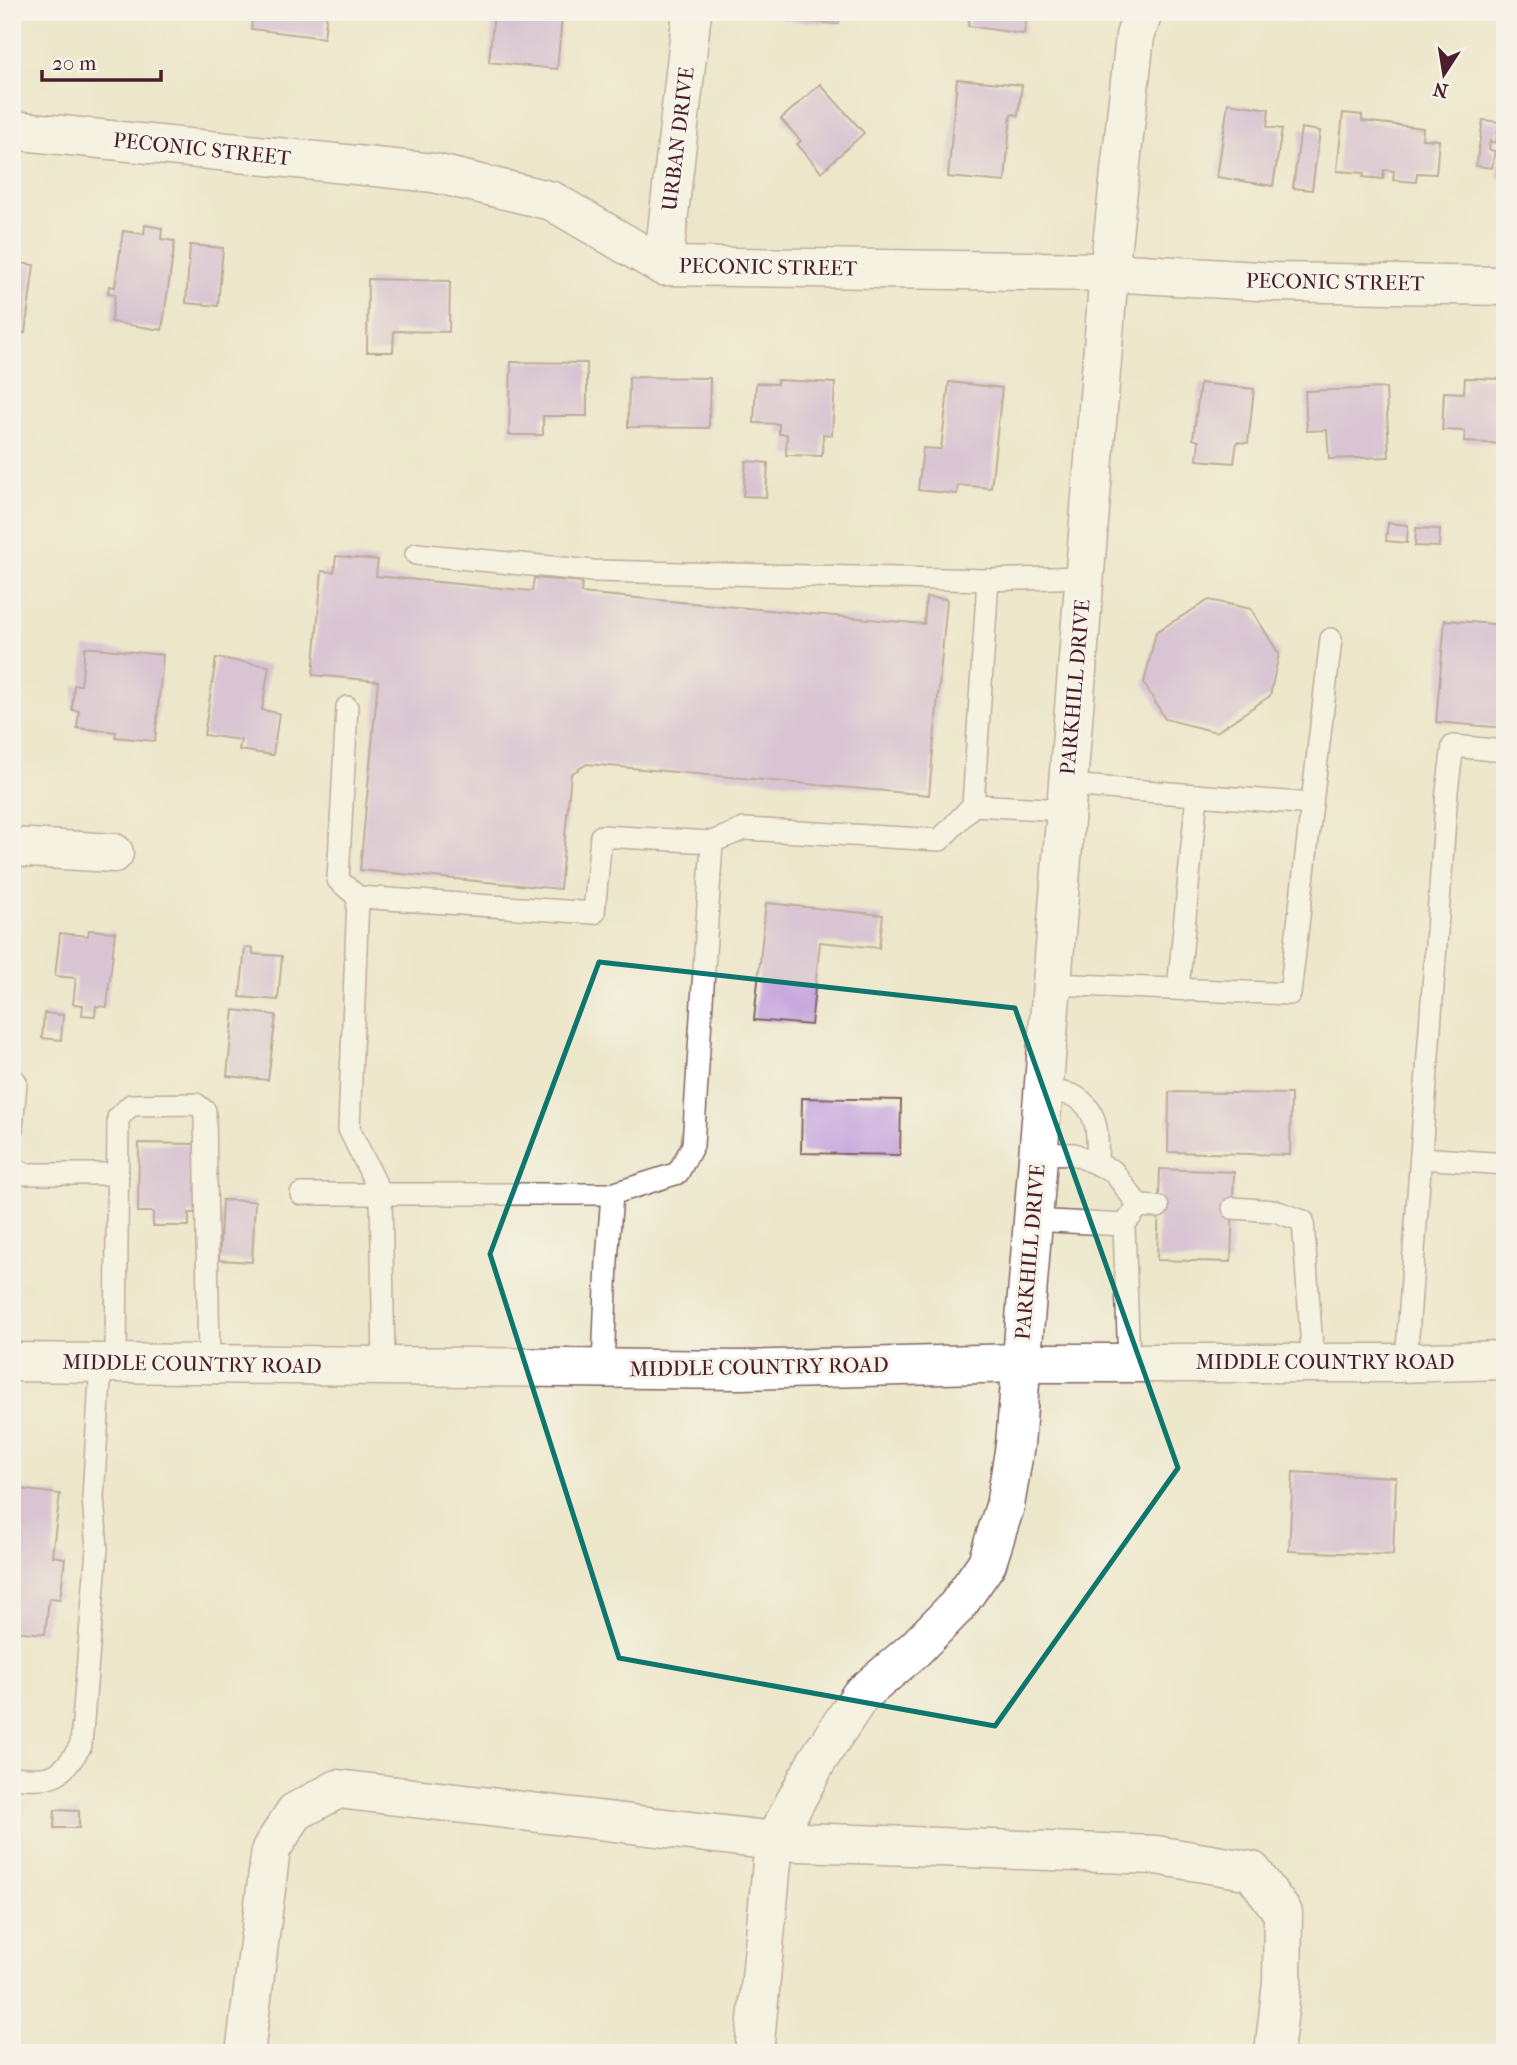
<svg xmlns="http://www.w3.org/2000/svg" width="1517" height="2065" font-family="'IM FELL French Canon',serif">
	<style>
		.building { fill: #bf9add }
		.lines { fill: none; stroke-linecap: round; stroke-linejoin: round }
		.service-casing { stroke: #836563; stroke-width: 24 }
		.minor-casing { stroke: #836563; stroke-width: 41 }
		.primary-casing { stroke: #836563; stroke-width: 41 }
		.service { stroke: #fff; stroke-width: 21 }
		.minor { stroke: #fff; stroke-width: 38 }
		.primary { stroke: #fff; stroke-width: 38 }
		.marked { fill: none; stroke: #0f766e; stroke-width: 5; stroke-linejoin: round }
		.labels { text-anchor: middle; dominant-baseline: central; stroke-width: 6; stroke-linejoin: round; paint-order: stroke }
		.street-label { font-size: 21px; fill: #4a1f2b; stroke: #f7f3e8 }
	</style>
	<rect width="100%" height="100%" fill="#f7f3e8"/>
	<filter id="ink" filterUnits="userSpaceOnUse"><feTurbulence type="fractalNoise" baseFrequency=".0143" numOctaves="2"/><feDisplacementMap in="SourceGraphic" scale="14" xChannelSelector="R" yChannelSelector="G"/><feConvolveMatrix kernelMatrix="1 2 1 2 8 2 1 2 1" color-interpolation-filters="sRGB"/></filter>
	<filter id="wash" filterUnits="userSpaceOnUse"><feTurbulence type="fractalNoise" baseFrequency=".00686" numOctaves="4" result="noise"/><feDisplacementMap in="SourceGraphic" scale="28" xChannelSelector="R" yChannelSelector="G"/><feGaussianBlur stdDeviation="1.57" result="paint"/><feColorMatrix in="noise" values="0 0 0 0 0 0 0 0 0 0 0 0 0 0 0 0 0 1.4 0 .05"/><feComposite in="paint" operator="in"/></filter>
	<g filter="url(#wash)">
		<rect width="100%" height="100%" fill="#ece7cb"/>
		<g id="blocks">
			<g class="building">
				<polygon points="253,12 327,12 324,38 251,29"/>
				<polygon points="494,12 562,17 557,69 489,62"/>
				<polygon points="785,12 840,12 839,24 784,20"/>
				<polygon points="970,12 1027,12 1024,34 968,26"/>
				<polygon points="1271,12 1310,12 1309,21 1271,17"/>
				<polygon points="957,79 1022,85 1018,115 1011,114 1005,182 948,177"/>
				<polygon points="820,84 864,133 821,172 797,144 801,141 781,119"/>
				<polygon points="1228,103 1269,109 1267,127 1282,129 1273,186 1217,177"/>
				<polygon points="1343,113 1362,115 1362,121 1423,128 1422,139 1439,140 1436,174 1417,173 1416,182 1393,180 1394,171 1384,170 1383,179 1363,177 1364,173 1337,171"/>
				<polygon points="1483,120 1499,122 1496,143 1490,141 1489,150 1495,151 1492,168 1476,166"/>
				<polygon points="1301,128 1320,131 1312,190 1293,188"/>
				<polygon points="1503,134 1505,134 1505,178 1497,177"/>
				<polygon points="145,225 162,228 161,239 175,241 162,330 111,322 115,294 108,293 109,286 115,287 123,231 144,234"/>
				<polygon points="190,245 223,248 218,306 186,303"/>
				<polygon points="12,262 34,265 25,333 12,331"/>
				<polygon points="368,279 450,281 449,332 394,331 393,352 367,352"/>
				<polygon points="511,362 587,363 587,416 543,416 543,435 509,435"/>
				<polygon points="629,377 710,378 709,428 628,427"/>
				<polygon points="1465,378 1505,379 1505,444 1464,442 1465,431 1442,430 1444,392 1464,393"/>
				<polygon points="777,380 835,383 832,435 823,434 822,456 786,455 787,434 779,434 779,424 754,423 756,383 777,384"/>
				<polygon points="949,382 1002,388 991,488 958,485 957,494 918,490 923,448 941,449"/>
				<polygon points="1200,383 1254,389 1248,443 1237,442 1234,463 1197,460 1199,441 1193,439"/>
				<polygon points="1386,388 1389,457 1329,459 1327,430 1307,431 1305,391"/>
				<polygon points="746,461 768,463 766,497 743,496"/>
				<polygon points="1388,523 1408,525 1407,543 1386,541"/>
				<polygon points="1416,528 1440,529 1439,547 1415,546"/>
				<polygon points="336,556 378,560 376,576 532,591 534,578 582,582 581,593 924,624 926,597 947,599 929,795 587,764 571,774 560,889 360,870 378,681 313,675 322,571 334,572"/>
				<polygon points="1209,600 1251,609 1279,654 1270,696 1216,732 1165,719 1144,683 1156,632"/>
				<polygon points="1445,620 1505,625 1505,728 1436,722"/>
				<polygon points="85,647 163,655 155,741 115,737 116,732 77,728 79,711 72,710 74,685 81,685"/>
				<polygon points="216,658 269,666 262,710 279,713 273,755 239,750 241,740 204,735"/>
				<polygon points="766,903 883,915 879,948 820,942 811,1025 754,1020"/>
				<polygon points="89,930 115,932 107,1007 96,1006 95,1016 82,1015 83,1005 73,1004 76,978 55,976 60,933 88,936"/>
				<polygon points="245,947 253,948 253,954 282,956 278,1000 240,997"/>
				<polygon points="234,1010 276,1015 268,1080 227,1076"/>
				<polygon points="44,1013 63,1015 61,1040 42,1038"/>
				<polygon points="1169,1092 1291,1094 1290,1155 1168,1152"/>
				<polygon points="802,1098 901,1100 900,1155 801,1153"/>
				<polygon points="139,1143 197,1144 196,1213 189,1213 189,1226 153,1226 153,1212 138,1212"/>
				<polygon points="1160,1169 1234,1172 1231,1262 1157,1260"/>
				<polygon points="222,1200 255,1201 252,1262 219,1260"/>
				<polygon points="1293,1472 1396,1477 1393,1555 1289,1551"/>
				<polygon points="12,1488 60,1494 52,1556 65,1558 60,1599 49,1598 45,1634 12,1631"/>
				<polygon points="55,1810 79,1811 79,1828 54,1828"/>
			</g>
		</g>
	</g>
	<g filter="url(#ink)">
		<use href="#blocks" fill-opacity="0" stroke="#836563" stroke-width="2"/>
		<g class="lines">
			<g class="service-casing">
				<g id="service">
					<polyline points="416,554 593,571 988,580"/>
					<polyline points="347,707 338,880 358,897"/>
					<polyline points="1067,785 1312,804"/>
					<polyline points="973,805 988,580 1084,577"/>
					<polyline points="1052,984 1290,994 1331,639"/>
					<polyline points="1178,989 1197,795"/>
					<polyline points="12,1077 16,1082 12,1129"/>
					<path d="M1043,1090C1053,1092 1068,1092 1076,1097C1100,1111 1098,1141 1097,1164"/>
					<polyline points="1038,1153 1074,1154 1113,1171 1139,1206"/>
					<polyline points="1421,1158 1505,1164"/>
					<polyline points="12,1166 24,1174 118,1174"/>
					<polyline points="301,1194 381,1194 349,1129 358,897 594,913 601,836 712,842"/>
					<polyline points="1233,1208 1275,1211 1303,1221 1313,1363"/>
					<polyline points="1033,1220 1124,1225"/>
					<polyline points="116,1363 118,1118 131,1105 196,1104 205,1111 209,1364"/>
					<polyline points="1129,1363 1124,1225 1139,1206 1158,1207"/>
					<polyline points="1406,1363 1447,791 1453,746 1505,751"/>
					<polyline points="384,1366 381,1194 612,1194"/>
					<polyline points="603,1368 607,1261 612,1194 678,1173 693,1145 712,842 744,829 940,840 973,805 1065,810"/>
					<path d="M12,1777C52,1780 60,1780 81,1745L97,1549L93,1497L101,1363"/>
				</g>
			</g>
			<g class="minor-casing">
				<g id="minor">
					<polyline points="12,130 434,173 552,201 663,266 1109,272 1274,282 1505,286"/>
					<polyline points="663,266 692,12"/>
					<polyline points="12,847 114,853"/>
					<polyline points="245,2053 271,1849 295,1812 338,1789 774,1841 1156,1855 1252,1871 1283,1913 1282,1983 1274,2053"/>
					<polyline points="754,2053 774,1841 817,1761 860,1696 915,1649 957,1606 987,1563 1005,1506 1015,1445 1109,272 1135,36 1143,12"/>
				</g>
			</g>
			<g class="primary-casing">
				<polyline id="primary" points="12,1362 739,1370 1021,1363 1395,1363 1505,1360"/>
			</g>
			<use href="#service" class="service"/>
			<use href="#minor" class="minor"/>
			<use href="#primary" class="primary"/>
		</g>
	</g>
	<path d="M0 0H1517V2065H0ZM599,962L1015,1008L1178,1468L995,1726L619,1658L490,1254Z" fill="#ece7cb" fill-opacity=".55" fill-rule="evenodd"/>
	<path class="marked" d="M599,962L1015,1008L1178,1468L995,1726L619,1658L490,1254Z"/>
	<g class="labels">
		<g class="street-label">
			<text transform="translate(678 139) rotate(-83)">URBAN DRIVE</text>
			<text transform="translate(202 149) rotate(6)">PECONIC STREET</text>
			<text transform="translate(768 267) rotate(1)">PECONIC STREET</text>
			<text transform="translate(1335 282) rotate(1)">PECONIC STREET</text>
			<text transform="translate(1075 687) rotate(-85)">PARKHILL DRIVE</text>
			<text transform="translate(1030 1252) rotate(-85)">PARKHILL DRIVE</text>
			<text x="1325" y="1362">MIDDLE COUNTRY ROAD</text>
			<text transform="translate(192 1364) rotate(1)">MIDDLE COUNTRY ROAD</text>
			<text transform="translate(759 1367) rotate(-1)">MIDDLE COUNTRY ROAD</text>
		</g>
	</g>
	<rect width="1517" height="2065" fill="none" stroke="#f7f3e8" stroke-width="42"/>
	<g transform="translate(1444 74) rotate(192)" stroke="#f7f3e8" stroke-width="5" paint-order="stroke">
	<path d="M0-5L12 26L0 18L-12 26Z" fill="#4a1f2b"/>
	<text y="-10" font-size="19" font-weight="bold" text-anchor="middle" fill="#4a1f2b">N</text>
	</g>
	<path d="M42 70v10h119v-10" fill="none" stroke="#4a1f2b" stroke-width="3.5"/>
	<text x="52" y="70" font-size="21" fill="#4a1f2b" stroke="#f7f3e8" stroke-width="5" paint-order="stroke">20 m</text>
</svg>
